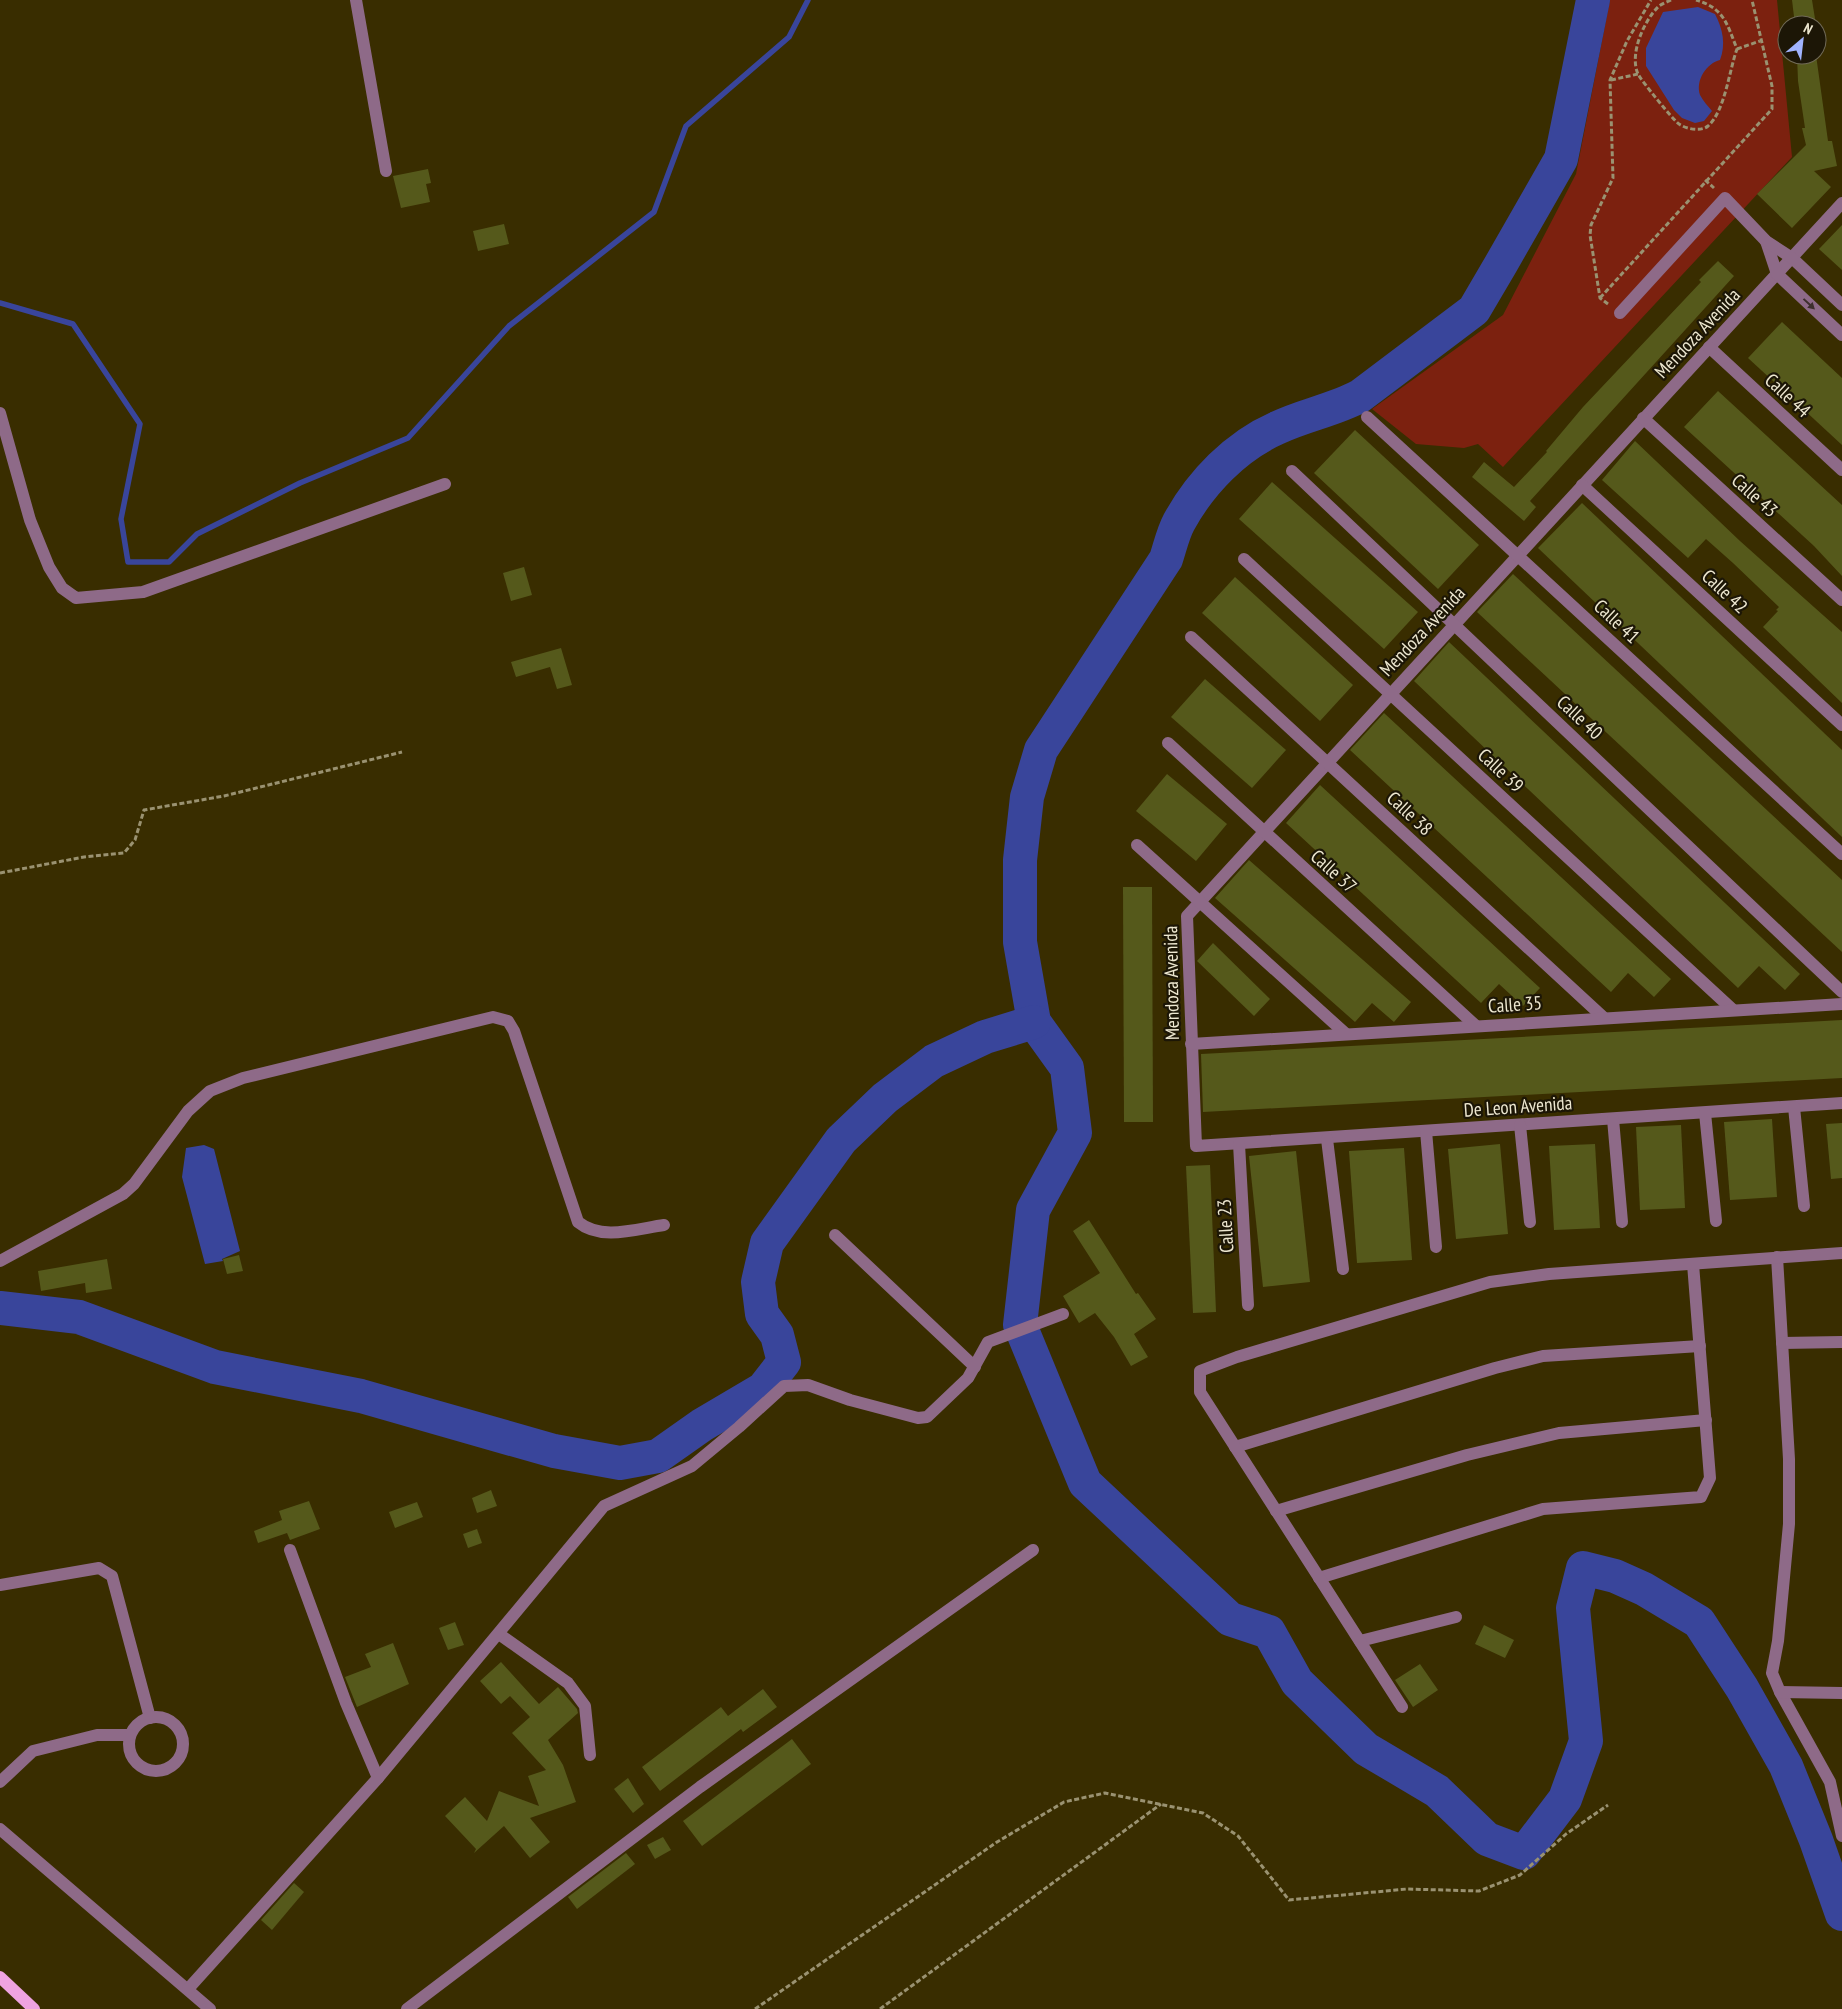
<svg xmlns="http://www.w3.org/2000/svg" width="1842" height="2009" font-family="'PT Sans Narrow',sans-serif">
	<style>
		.green { fill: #7c210f }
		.water { fill: #39459b }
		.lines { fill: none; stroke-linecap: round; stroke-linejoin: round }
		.stream { stroke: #39459b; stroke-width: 5.5 }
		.river { stroke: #39459b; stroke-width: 34 }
		.building { fill: #55591b }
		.path { stroke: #9a9271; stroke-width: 3; stroke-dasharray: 5 2.5; stroke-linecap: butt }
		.minor { stroke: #8e6a88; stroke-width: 12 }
		.major { stroke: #efa3e1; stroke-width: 12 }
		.oneway { fill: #3e2f2d }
		.labels { text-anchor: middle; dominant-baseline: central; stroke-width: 4.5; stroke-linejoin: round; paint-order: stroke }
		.street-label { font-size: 19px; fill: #ede7d0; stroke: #1c1606 }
	</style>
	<rect width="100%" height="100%" fill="#392d00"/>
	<polygon class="green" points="1610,0 1777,0 1792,157 1503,467 1478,444 1464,448 1416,444 1372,409 1503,315 1576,174"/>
	<g class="water">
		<path d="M1698,7L1715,14C1723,29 1726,45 1720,60C1707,63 1695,80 1700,95C1703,101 1708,106 1712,111L1704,121L1695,123L1682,118L1674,110L1646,66V48L1663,12Z"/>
		<polygon points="204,1145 214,1149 240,1251 222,1259 223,1261 205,1264 182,1177 186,1148"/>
	</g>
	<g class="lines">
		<polyline class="stream" points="0,303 73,324 140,424 121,519 128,562 169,562 197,534 300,483 408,438 509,326 654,212 686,126 789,37 808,0"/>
		<g class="river">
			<path d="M1593,0L1561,159L1501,264L1474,310L1360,396C1334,410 1304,415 1277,428C1236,446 1201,482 1179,522C1173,533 1170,547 1166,559L1041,750L1027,797L1020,860V942L1034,1022L1067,1068L1075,1133L1033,1210L1020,1325L1085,1483L1230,1619L1269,1632L1297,1682L1366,1749L1437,1791L1487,1839L1524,1853L1565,1799L1586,1741L1573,1608L1583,1568L1615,1576L1644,1589L1699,1622L1742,1688L1786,1766L1816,1840L1842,1914"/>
			<polyline points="0,1308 79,1317 215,1367 361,1396 554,1451 620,1463 658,1456 702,1425 763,1389 784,1362 777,1335 762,1314 758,1282 767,1243 841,1140 885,1098 934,1061 985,1037 1034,1022"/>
		</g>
	</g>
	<g class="building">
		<polygon points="1792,0 1812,0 1816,25 1795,25"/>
		<polygon points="1797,55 1816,55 1828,141 1832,141 1837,166 1814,171 1831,187 1792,228 1757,194 1806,145 1802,128 1805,128 1798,81"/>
		<polygon points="428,169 431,183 426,184 430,202 401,208 393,176"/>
		<polygon points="504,224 509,244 478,251 473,231"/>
		<polygon points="1842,225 1842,270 1819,249"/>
		<polygon points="1718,261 1734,276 1530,501 1536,507 1524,521 1472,477 1484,462 1514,487 1547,452 1546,451 1583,407 1701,282 1699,280"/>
		<polygon points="1782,322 1842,378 1842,445 1748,358"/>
		<polygon points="1718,391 1842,505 1842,576 1814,546 1684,427"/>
		<polygon points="1355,430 1479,545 1438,589 1314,473"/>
		<polygon points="1635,441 1740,541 1842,632 1842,703 1763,627 1778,611 1776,610 1779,607 1733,563 1706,539 1688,558 1602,480"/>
		<polygon points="1272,482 1418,612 1384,649 1239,519"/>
		<polygon points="1582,503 1842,750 1842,837 1538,548"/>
		<polygon points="524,567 532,595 511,601 503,573"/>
		<polygon points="1513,574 1842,880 1842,952 1477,612"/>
		<polygon points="1235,577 1353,685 1320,721 1202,613"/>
		<polygon points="1449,642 1800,974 1785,990 1759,966 1738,988 1414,681"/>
		<polygon points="561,648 572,685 557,689 550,667 516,677 511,662"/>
		<polygon points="1205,679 1286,750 1252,788 1171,717"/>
		<polygon points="1384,713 1671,979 1654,997 1628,973 1611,992 1350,750"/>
		<polygon points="1167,774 1227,824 1196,861 1136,811"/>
		<polygon points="1320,785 1540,988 1523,1006 1499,984 1481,1003 1286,823"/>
		<polygon points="1249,860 1411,1002 1394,1022 1372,1003 1355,1022 1215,898"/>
		<polygon points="1123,887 1152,887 1153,1122 1124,1122"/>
		<polygon points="1213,943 1270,999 1254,1016 1197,961"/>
		<polygon points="1842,1020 1842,1078 1203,1112 1201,1054"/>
		<polygon points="1772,1119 1777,1197 1730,1200 1724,1122"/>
		<polygon points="1842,1123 1842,1178 1831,1179 1826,1124"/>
		<polygon points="1681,1125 1685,1208 1640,1210 1636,1127"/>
		<polygon points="1500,1144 1508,1234 1456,1239 1448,1149"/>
		<polygon points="1595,1144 1600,1228 1554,1230 1549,1146"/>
		<polygon points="1404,1148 1412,1260 1357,1263 1349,1151"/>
		<polygon points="1296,1151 1310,1282 1263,1287 1249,1156"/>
		<polygon points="1210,1165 1216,1312 1193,1313 1186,1166"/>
		<polygon points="1089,1220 1136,1294 1138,1293 1156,1319 1134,1334 1148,1357 1131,1366 1114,1337 1095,1313 1079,1323 1063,1296 1100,1273 1073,1231"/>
		<polygon points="239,1255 243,1271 227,1274 223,1259"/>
		<polygon points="107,1259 112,1289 86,1293 85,1283 41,1291 38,1271"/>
		<polygon points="491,1490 497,1506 477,1513 472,1498"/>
		<polygon points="309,1501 320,1529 290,1540 287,1533 258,1543 254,1531 282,1520 279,1511"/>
		<polygon points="417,1502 423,1517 395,1528 389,1512"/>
		<polygon points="477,1529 482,1543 468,1548 463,1534"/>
		<polygon points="455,1622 464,1645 448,1650 439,1628"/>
		<polygon points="1484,1625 1514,1640 1505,1658 1475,1644"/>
		<polygon points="393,1643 409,1684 357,1707 345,1677 371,1667 365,1654"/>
		<polygon points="501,1662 539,1704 558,1687 577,1709 578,1713 548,1740 563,1765 576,1802 530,1818 550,1842 530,1858 504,1826 474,1853 476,1849 445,1816 465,1797 487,1821 499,1791 539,1806 528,1776 546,1770 512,1733 530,1717 510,1696 501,1704 480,1681"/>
		<polygon points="1420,1664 1438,1690 1413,1707 1395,1680"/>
		<polygon points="763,1689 777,1707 743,1732 741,1729 660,1791 642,1767 721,1707 728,1716"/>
		<polygon points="792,1739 811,1764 702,1846 683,1821"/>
		<polygon points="628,1778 644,1804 633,1813 614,1789"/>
		<polygon points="663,1837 671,1850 655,1859 647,1845"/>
		<polygon points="626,1853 635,1864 577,1909 568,1897"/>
		<polygon points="294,1883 304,1892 272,1930 261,1920"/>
	</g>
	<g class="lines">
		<g class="path">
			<path d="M1671,0C1667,2 1661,4 1658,7C1644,21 1629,54 1638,74C1640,79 1674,121 1679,124C1686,129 1701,132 1708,126C1725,111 1729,71 1737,49C1727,24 1724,8 1696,0"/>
			<polyline points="1737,49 1760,41"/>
			<polyline points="1611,80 1638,74"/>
			<polyline points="1705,180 1714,188"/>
			<polyline points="1600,298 1772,109 1772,86 1752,0"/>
			<polyline points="1608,304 1600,298 1590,235 1591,225 1613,178 1610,80 1627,41 1651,0"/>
			<polyline points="0,873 84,857 124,853 135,840 144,810 224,796 402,752"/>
			<polyline points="755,2009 997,1842 1064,1802 1105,1793 1203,1813 1238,1836 1289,1900 1407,1889 1479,1891 1520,1875 1566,1834 1608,1805"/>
			<polyline points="880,2009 1161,1804"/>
		</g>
		<g class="minor">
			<polyline points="356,0 386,171"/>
			<polyline points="1842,203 1187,916 1196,1146 1842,1103"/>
			<polyline points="1766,241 1777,274 1842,335"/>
			<polyline points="1620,313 1725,198 1766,241 1792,258 1842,305"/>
			<polyline points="1709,347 1842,470"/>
			<polyline points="0,413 30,520 49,567 62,588 76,598 143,592 445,484"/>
			<polyline points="1367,417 1842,854"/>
			<polyline points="1643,418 1842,600"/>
			<polyline points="1292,471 1842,992"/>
			<polyline points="1582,485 1842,725"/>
			<polyline points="1244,559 1732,1009"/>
			<polyline points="1191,637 1603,1017"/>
			<polyline points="1168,743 1476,1026"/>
			<polyline points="1137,845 1346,1034"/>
			<polyline points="1191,1044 1842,1004"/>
			<polyline points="1794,1107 1804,1206"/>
			<polyline points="1705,1113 1716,1221"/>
			<polyline points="1613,1119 1622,1222"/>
			<polyline points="1520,1125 1530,1222"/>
			<polyline points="1426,1131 1436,1247"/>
			<polyline points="1327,1139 1343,1269"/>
			<polyline points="1239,1144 1248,1305"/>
			<polyline points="835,1235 975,1367"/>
			<polyline points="1777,1257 1789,1459 1789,1524 1778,1641 1772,1673 1780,1692 1830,1782 1842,1836"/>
			<path d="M0,1261L123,1194L134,1184L188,1111L210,1091L243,1078L493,1017L508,1021L514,1031L578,1222C601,1241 636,1229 664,1225"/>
			<polyline points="1782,1343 1842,1342"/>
			<polyline points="1235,1447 1495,1368 1543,1356 1700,1346"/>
			<polyline points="1276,1511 1467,1455 1559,1433 1706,1420"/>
			<polyline points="290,1550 346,1703 378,1778"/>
			<polyline points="1319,1578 1543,1509 1701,1497 1710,1478 1693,1264"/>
			<polyline points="0,1585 99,1568 112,1576 150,1718"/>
			<polyline points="499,1634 568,1683 585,1706 590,1755"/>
			<polyline points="1360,1641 1456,1617"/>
			<polyline points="1780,1692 1842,1693"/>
			<polyline points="1402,1707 1200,1392 1200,1371 1237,1357 1490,1282 1549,1274 1842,1253"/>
			<circle cx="156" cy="1744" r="27"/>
			<polyline points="0,1782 33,1751 97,1735 130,1735"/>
			<polyline points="0,1829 210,2009"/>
			<polyline points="188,1989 378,1778 604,1506 692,1466 739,1427 784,1386 808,1385 850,1400 918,1418 927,1417 968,1378 988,1342 1063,1314"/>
			<polyline points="407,2009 700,1787 1033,1550"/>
		</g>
		<polyline class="major" points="0,1977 34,2009"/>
	</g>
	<defs><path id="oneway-solid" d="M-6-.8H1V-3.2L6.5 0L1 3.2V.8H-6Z" transform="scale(1.25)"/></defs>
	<use class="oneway" href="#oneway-solid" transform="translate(1809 304) rotate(43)"/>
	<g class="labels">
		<g class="street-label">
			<text transform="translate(1697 333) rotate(-47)">Mendoza Avenida</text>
			<text transform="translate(1788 395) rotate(43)">Calle 44</text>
			<text transform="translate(1755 495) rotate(42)">Calle 43</text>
			<text transform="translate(1725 591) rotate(43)">Calle 42</text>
			<text transform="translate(1617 621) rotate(43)">Calle 41</text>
			<text transform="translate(1422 631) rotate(-47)">Mendoza Avenida</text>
			<text transform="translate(1580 717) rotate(43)">Calle 40</text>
			<text transform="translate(1501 770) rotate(43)">Calle 39</text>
			<text transform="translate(1410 813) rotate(43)">Calle 38</text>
			<text transform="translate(1334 871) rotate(42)">Calle 37</text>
			<text transform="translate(1171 983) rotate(-91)">Mendoza Avenida</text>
			<text transform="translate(1515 1004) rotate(-4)">Calle 35</text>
			<text transform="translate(1518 1106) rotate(-4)">De Leon Avenida</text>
			<text transform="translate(1225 1226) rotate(-93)">Calle 23</text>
		</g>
	</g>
	<g transform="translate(1802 40) rotate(28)"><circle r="24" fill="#1c1606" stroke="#706a57"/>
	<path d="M0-4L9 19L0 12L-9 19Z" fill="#a0b3fd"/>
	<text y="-8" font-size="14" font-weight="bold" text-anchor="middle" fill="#ede7d0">N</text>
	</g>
</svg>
